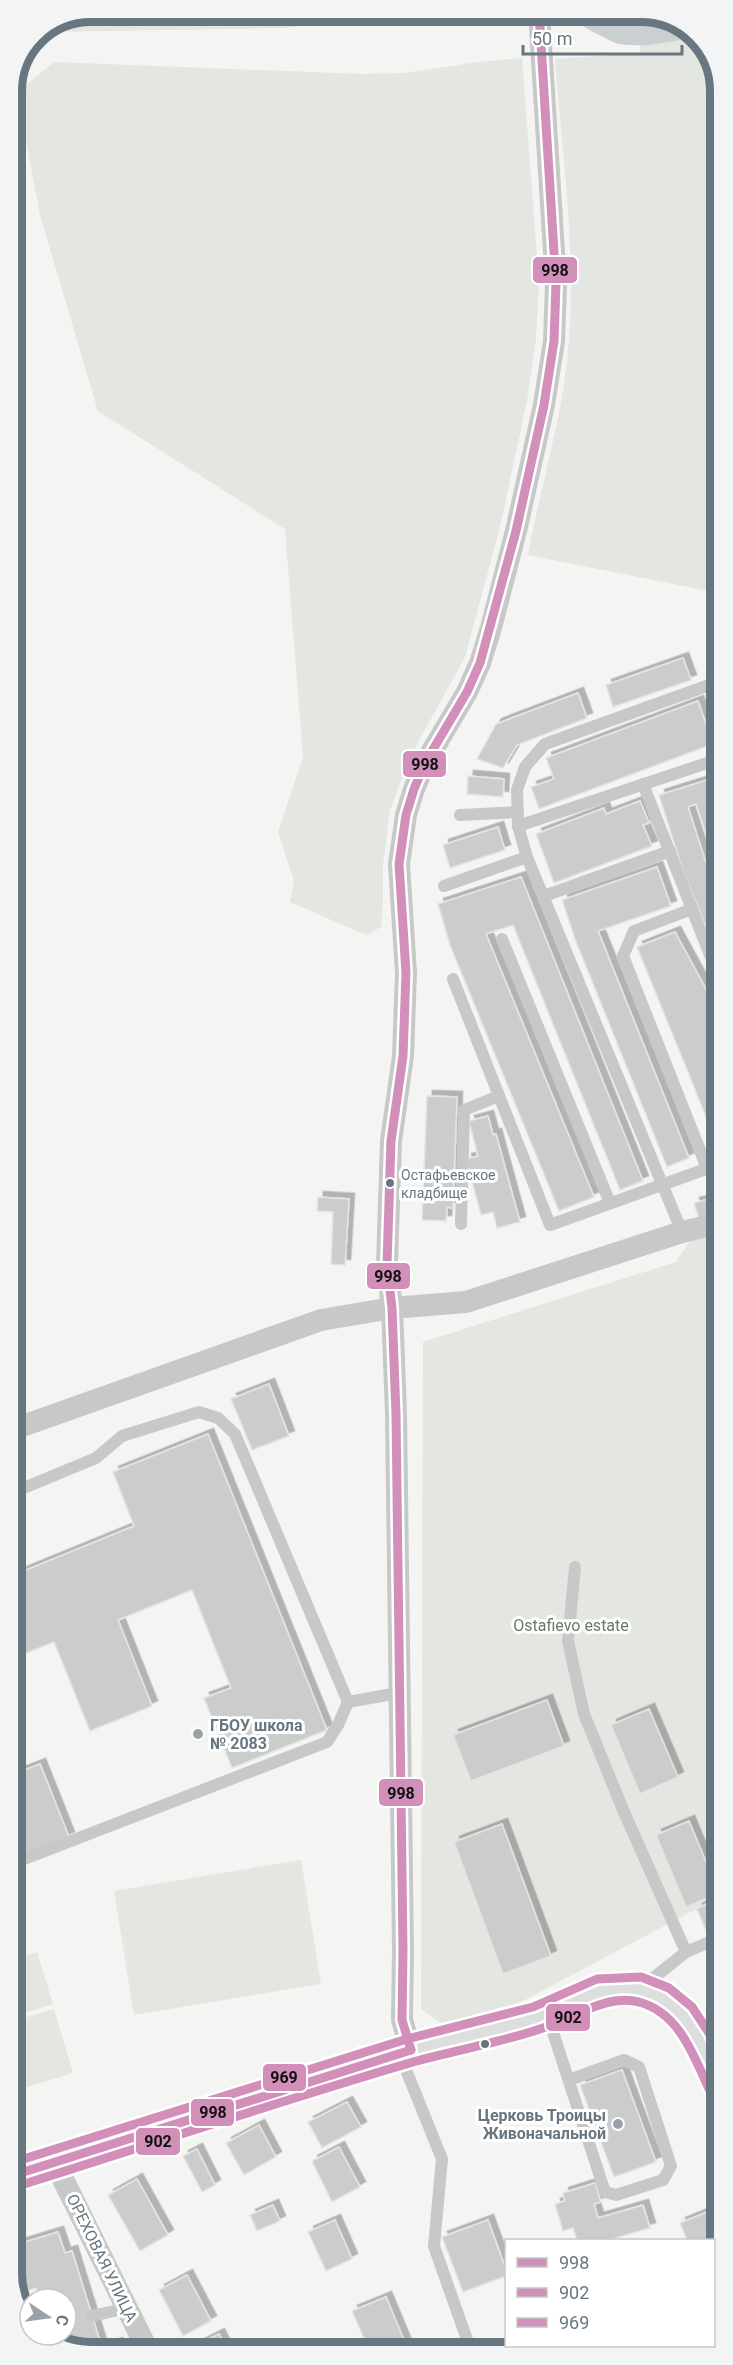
<svg xmlns="http://www.w3.org/2000/svg" width="733" height="2365" font-family="Roboto,sans-serif">
	<style>
		.green { fill: #e3e6e1 }
		.lines { fill: none; stroke-linecap: round; stroke-linejoin: round }
		.river { stroke: #c9d0d2; stroke-width: 39 }
		.building { fill: #cbcccc; stroke: #e4e4e3; stroke-width: 1.5; filter: url(#shadow) }
		.secondary-casing { stroke: #d0d1d1; stroke-width: 35 }
		.lane { stroke: #c7c9c9; stroke-width: 12 }
		.street { stroke: #c7c9c9; stroke-width: 22 }
		.secondary { stroke: #dddede; stroke-width: 33 }
		.bus-1-casing { stroke: #fff; stroke-width: 14 }
		.bus-2-casing { stroke: #fff; stroke-width: 14 }
		.bus-3-casing { stroke: #fff; stroke-width: 14 }
		.bus-1 { stroke: #d28fb9; stroke-width: 9 }
		.bus-2 { stroke: #d28fb9; stroke-width: 9 }
		.bus-3 { stroke: #d28fb9; stroke-width: 9 }
		.bus-dot { fill: #687680; stroke: #fff; stroke-width: 2 }
		.poi-dot { fill: #99a2a8; stroke: #fff; stroke-width: 2 }
		.labels { text-anchor: middle; dominant-baseline: central; stroke-width: 6; stroke-linejoin: round; paint-order: stroke }
		.bus-label { font-size: 14px; fill: #687680; stroke: #fff; text-anchor: start }
		.park-label { font-size: 16px; fill: #6a7866; stroke: #fff }
		.poi-label { font-size: 16px; font-weight: bold; fill: #687680; stroke: #fff; text-anchor: start }
		.street-label { font-size: 16px; fill: #687680; stroke: #fff }
		.rim { fill: none; stroke: #687680; stroke-width: 8 }
		.line-badge { stroke: #fff; stroke-width: 2 }
		.pale-badge-label { font-size: 16px; text-anchor: middle; font-weight: bold; fill: #111 }
	</style>
	<defs>
		<filter id="shadow"><feDropShadow dx="5.5" dy="-5.5" stdDeviation="0" flood-color="#0004"/></filter>
	</defs>
	<rect width="100%" height="100%" fill="#f4f4f3"/>
	<g class="green">
		<polygon points="91,12 436,12 284,28 43,32"/>
		<path d="M643,12L694,31L718,71L719,593L528,555C541,484 564,413 569,340C576,247 562,152 555,59L640,53Z"/>
		<polygon points="522,58 539,284 536,339 527,401 500,527 465,657 410,757 390,810 383,864 383,899 381,927 366,935 290,902 294,881 278,832 303,757 285,529 98,411 40,215 17,92 54,62 361,74 405,73 478,62"/>
		<polygon points="720,1196 721,1962 696,1909 521,2002 442,2024 421,2009 423,1342 676,1262"/>
		<polygon points="301,1860 321,1984 134,2015 114,1891"/>
		<polygon points="37,1952 53,2004 14,2016 14,1959"/>
		<polygon points="721,2005 721,2062 706,2031"/>
		<polygon points="54,2009 73,2073 14,2091 14,2021"/>
	</g>
	<g class="lines">
		<polyline class="river" points="597,12 623,25 643,26 672,22"/>
	</g>
	<g class="building">
		<polygon points="683,658 691,680 613,707 606,685"/>
		<polygon points="578,693 587,718 517,745 503,768 477,759 496,724"/>
		<polygon points="698,701 713,744 539,809 531,787 554,779 546,758"/>
		<polygon points="468,776 504,779 503,797 467,794"/>
		<polygon points="714,778 719,793 719,833 707,837 696,804 688,807 705,860 719,896 719,959 682,868 659,795"/>
		<polygon points="640,801 649,823 643,825 652,846 554,883 536,834 604,808 606,814"/>
		<polygon points="498,827 505,850 450,868 443,845"/>
		<polygon points="657,867 671,906 598,931 689,1158 667,1167 575,939 562,900"/>
		<polygon points="521,877 643,1181 620,1190 513,925 486,934 594,1197 559,1211 450,945 438,904"/>
		<polygon points="675,932 720,1015 720,1151 637,947"/>
		<polygon points="427,1096 457,1097 453,1208 447,1207 446,1221 422,1220"/>
		<polygon points="488,1116 493,1135 496,1134 520,1222 497,1228 493,1212 481,1215 466,1159 478,1156 469,1121"/>
		<polygon points="720,1196 720,1214 699,1219 694,1203"/>
		<polygon points="318,1197 349,1199 345,1265 331,1264 333,1212 317,1211"/>
		<polygon points="269,1384 289,1436 252,1450 231,1399"/>
		<polygon points="208,1434 327,1730 232,1768 204,1698 231,1688 192,1590 118,1620 152,1706 90,1731 54,1642 14,1658 14,1575 134,1526 113,1472"/>
		<polygon points="547,1700 564,1746 471,1781 453,1735"/>
		<polygon points="649,1709 678,1777 640,1794 611,1725"/>
		<polygon points="40,1764 69,1837 14,1859 14,1774"/>
		<polygon points="689,1821 719,1893 686,1907 656,1835"/>
		<polygon points="502,1824 551,1956 503,1974 454,1842"/>
		<polygon points="717,1898 721,1905 721,1927 707,1933 697,1909"/>
		<polygon points="622,2070 656,2162 614,2177 580,2085"/>
		<polygon points="347,2102 361,2127 322,2148 308,2122"/>
		<polygon points="259,2125 276,2157 244,2175 226,2143"/>
		<polygon points="339,2147 360,2187 332,2202 312,2161"/>
		<polygon points="197,2149 215,2185 202,2192 183,2156"/>
		<polygon points="137,2179 168,2235 140,2251 108,2195"/>
		<polygon points="595,2183 601,2202 594,2204 598,2218 643,2205 650,2228 609,2240 577,2240 573,2228 563,2231 555,2204 565,2201 563,2193"/>
		<polygon points="273,2205 280,2221 257,2231 250,2215"/>
		<polygon points="710,2211 721,2237 712,2240 687,2240 680,2223"/>
		<polygon points="335,2220 352,2259 326,2271 308,2232"/>
		<polygon points="488,2220 506,2270 506,2276 463,2292 442,2237"/>
		<polygon points="58,2232 65,2253 72,2251 102,2348 117,2343 120,2353 86,2353 52,2339 51,2335 66,2335 66,2299 40,2299 36,2288 24,2292 21,2284 15,2286 15,2245"/>
		<polygon points="187,2275 211,2321 183,2336 159,2290"/>
		<polygon points="386,2297 406,2345 390,2352 370,2352 352,2311"/>
		<polygon points="219,2334 228,2352 203,2352 199,2344"/>
	</g>
	<g class="lines">
		<g class="secondary-casing">
			<polyline id="secondary" points="14,2175 411,2050 537,2018 599,1991 639,1989 663,1998 683,2015 699,2039 721,2086"/>
		</g>
		<g class="lane">
			<polyline points="643,784 719,978"/>
			<polyline points="460,815 518,812"/>
			<polyline points="518,826 719,759"/>
			<polyline points="444,886 527,857"/>
			<polyline points="544,896 670,851"/>
			<polyline points="692,909 634,931 623,956 707,1168"/>
			<polyline points="502,939 610,1203"/>
			<polyline points="453,979 550,1225 720,1164"/>
			<polyline points="461,1224 464,1110 499,1096"/>
			<polyline points="682,1232 527,857 518,826 517,790 525,767 545,744 712,684 719,756"/>
			<polyline points="14,1492 96,1458 122,1436 199,1412 218,1418 235,1434 348,1702"/>
			<polyline points="575,1567 568,1641 584,1714 624,1812 686,1952 642,1987"/>
			<polyline points="14,1863 327,1742 338,1725 348,1702 398,1693"/>
			<polyline points="686,1952 721,1937"/>
			<polyline points="547,2014 605,2192 616,2195 663,2180 671,2166 639,2067 624,2060 569,2080"/>
			<polyline points="400,2055 442,2159 434,2246 471,2351"/>
			<polyline points="92,2316 127,2308"/>
		</g>
		<g class="street">
			<polyline points="14,1429 321,1320 392,1308 466,1302 682,1232 720,1223"/>
			<polyline points="411,2050 402,2020 403,1950 396,1414 392,1308 387,1264 391,1141 403,1056 406,973 399,864 406,815 414,789 425,763 467,692 480,663 491,628 516,531 544,405 554,341 556,284 539,12"/>
			<polyline points="55,2163 149,2353"/>
		</g>
		<use href="#secondary" class="secondary"/>
		<g class="bus-1-casing">
			<g id="bus-1">
				<polyline points="411,2050 402,2020 403,1950 396,1414 392,1308 387,1264 391,1141 403,1056 406,973 399,864 406,815 414,789 425,763 467,692 480,663 516,531 544,405 554,341 556,284 539,12"/>
				<polyline points="14,2175 411,2050"/>
			</g>
		</g>
		<g class="bus-2-casing">
			<path id="bus-2" d="M18,2186C149,2145 280,2101 413,2062C455,2050 499,2043 540,2029C570,2020 607,1993 639,2002C680,2013 694,2057 710,2091"/>
		</g>
		<g class="bus-3-casing">
			<polyline id="bus-3" points="14,2162 407,2039 533,2007 597,1979 641,1977 669,1988 692,2007 709,2033 721,2057"/>
		</g>
		<use href="#bus-1" class="bus-1"/>
		<use href="#bus-2" class="bus-2"/>
		<use href="#bus-3" class="bus-3"/>
	</g>
	<g class="bus-dot">
		<circle cx="390" cy="1183" r="5"/>
		<circle cx="485" cy="2044" r="5"/>
	</g>
	<g class="poi-dot">
		<circle cx="198" cy="1734" r="6"/>
		<circle cx="618" cy="2124" r="6"/>
	</g>
	<g class="labels">
		<g class="bus-label">
			<text x="401" y="1175">Остафьевское<tspan x="401" dy="18">кладбище</tspan></text>
		</g>
		<g class="park-label">
			<text x="571" y="1625">Ostafievo estate</text>
		</g>
		<g class="poi-label">
			<text x="210" y="1725">ГБОУ школа<tspan x="210" dy="18">№ 2083</tspan></text>
			<text x="606" y="2115" text-anchor="end">Церковь Троицы<tspan x="606" dy="18">Живоначальной</tspan></text>
		</g>
		<g class="street-label">
			<text transform="translate(102 2258) rotate(64)">ОРЕХОВАЯ УЛИЦА</text>
		</g>
	</g>
	<path d="M0 0H733V2365H0ZM91 22H641A69 69 0 0 1 710 91V2273A69 69 0 0 1 641 2342H91A69 69 0 0 1 22 2273V91A69 69 0 0 1 91 22Z" fill="#f3f4f5" fill-rule="evenodd"/>
	<path class="rim" d="M91 22H641A69 69 0 0 1 710 91V2273A69 69 0 0 1 641 2342H91A69 69 0 0 1 22 2273V91A69 69 0 0 1 91 22Z"/>
	<g class="line-badge">
		<rect x="532" y="256" width="46" height="28" rx="6" fill="#d28fb9"/>
		<rect x="402" y="750" width="45" height="28" rx="6" fill="#d28fb9"/>
		<rect x="366" y="1262" width="45" height="28" rx="6" fill="#d28fb9"/>
		<rect x="378" y="1778" width="46" height="29" rx="6" fill="#d28fb9"/>
		<rect x="545" y="2003" width="46" height="29" rx="6" fill="#d28fb9"/>
		<rect x="262" y="2063" width="45" height="29" rx="6" fill="#d28fb9"/>
		<rect x="190" y="2098" width="45" height="29" rx="6" fill="#d28fb9"/>
		<rect x="135" y="2127" width="46" height="29" rx="6" fill="#d28fb9"/>
	</g>
	<g class="pale-badge-label">
		<text x="555" y="276">998</text>
		<text x="425" y="770">998</text>
		<text x="388" y="1282">998</text>
		<text x="401" y="1799">998</text>
		<text x="568" y="2023">902</text>
		<text x="284" y="2083">969</text>
		<text x="213" y="2118">998</text>
		<text x="158" y="2147">902</text>
	</g>
	<rect x="505" y="2239" width="210" height="108" fill="#ffffff" stroke="#c3c8cc" stroke-width="1.5"/>
	<rect x="517" y="2258" width="30" height="9" fill="#d28fb9" stroke="#c3c8cc" stroke-width="1.5"/>
	<text x="559" y="2269" font-size="18" fill="#687680">998</text>
	<rect x="517" y="2288" width="30" height="9" fill="#d28fb9" stroke="#c3c8cc" stroke-width="1.5"/>
	<text x="559" y="2299" font-size="18" fill="#687680">902</text>
	<rect x="517" y="2318" width="30" height="9" fill="#d28fb9" stroke="#c3c8cc" stroke-width="1.5"/>
	<text x="559" y="2329" font-size="18" fill="#687680">969</text>
	<g transform="translate(48 2317) rotate(103)"><circle r="28" fill="#ffffff" stroke="#c3c8cc" stroke-width="1.5"/>
	<path d="M0-4.5L10 22L0 15L-10 22Z" fill="#99a2a8"/>
	<text y="-9" font-size="16" font-weight="bold" text-anchor="middle" fill="#687680">С</text>
	</g>
	<path d="M523 45v9h159v-9" fill="none" stroke="#687680" stroke-width="3"/>
	<text x="532" y="45" font-size="18" fill="#687680" stroke="#ffffff" stroke-width="4.5" paint-order="stroke">50 m</text>
</svg>
